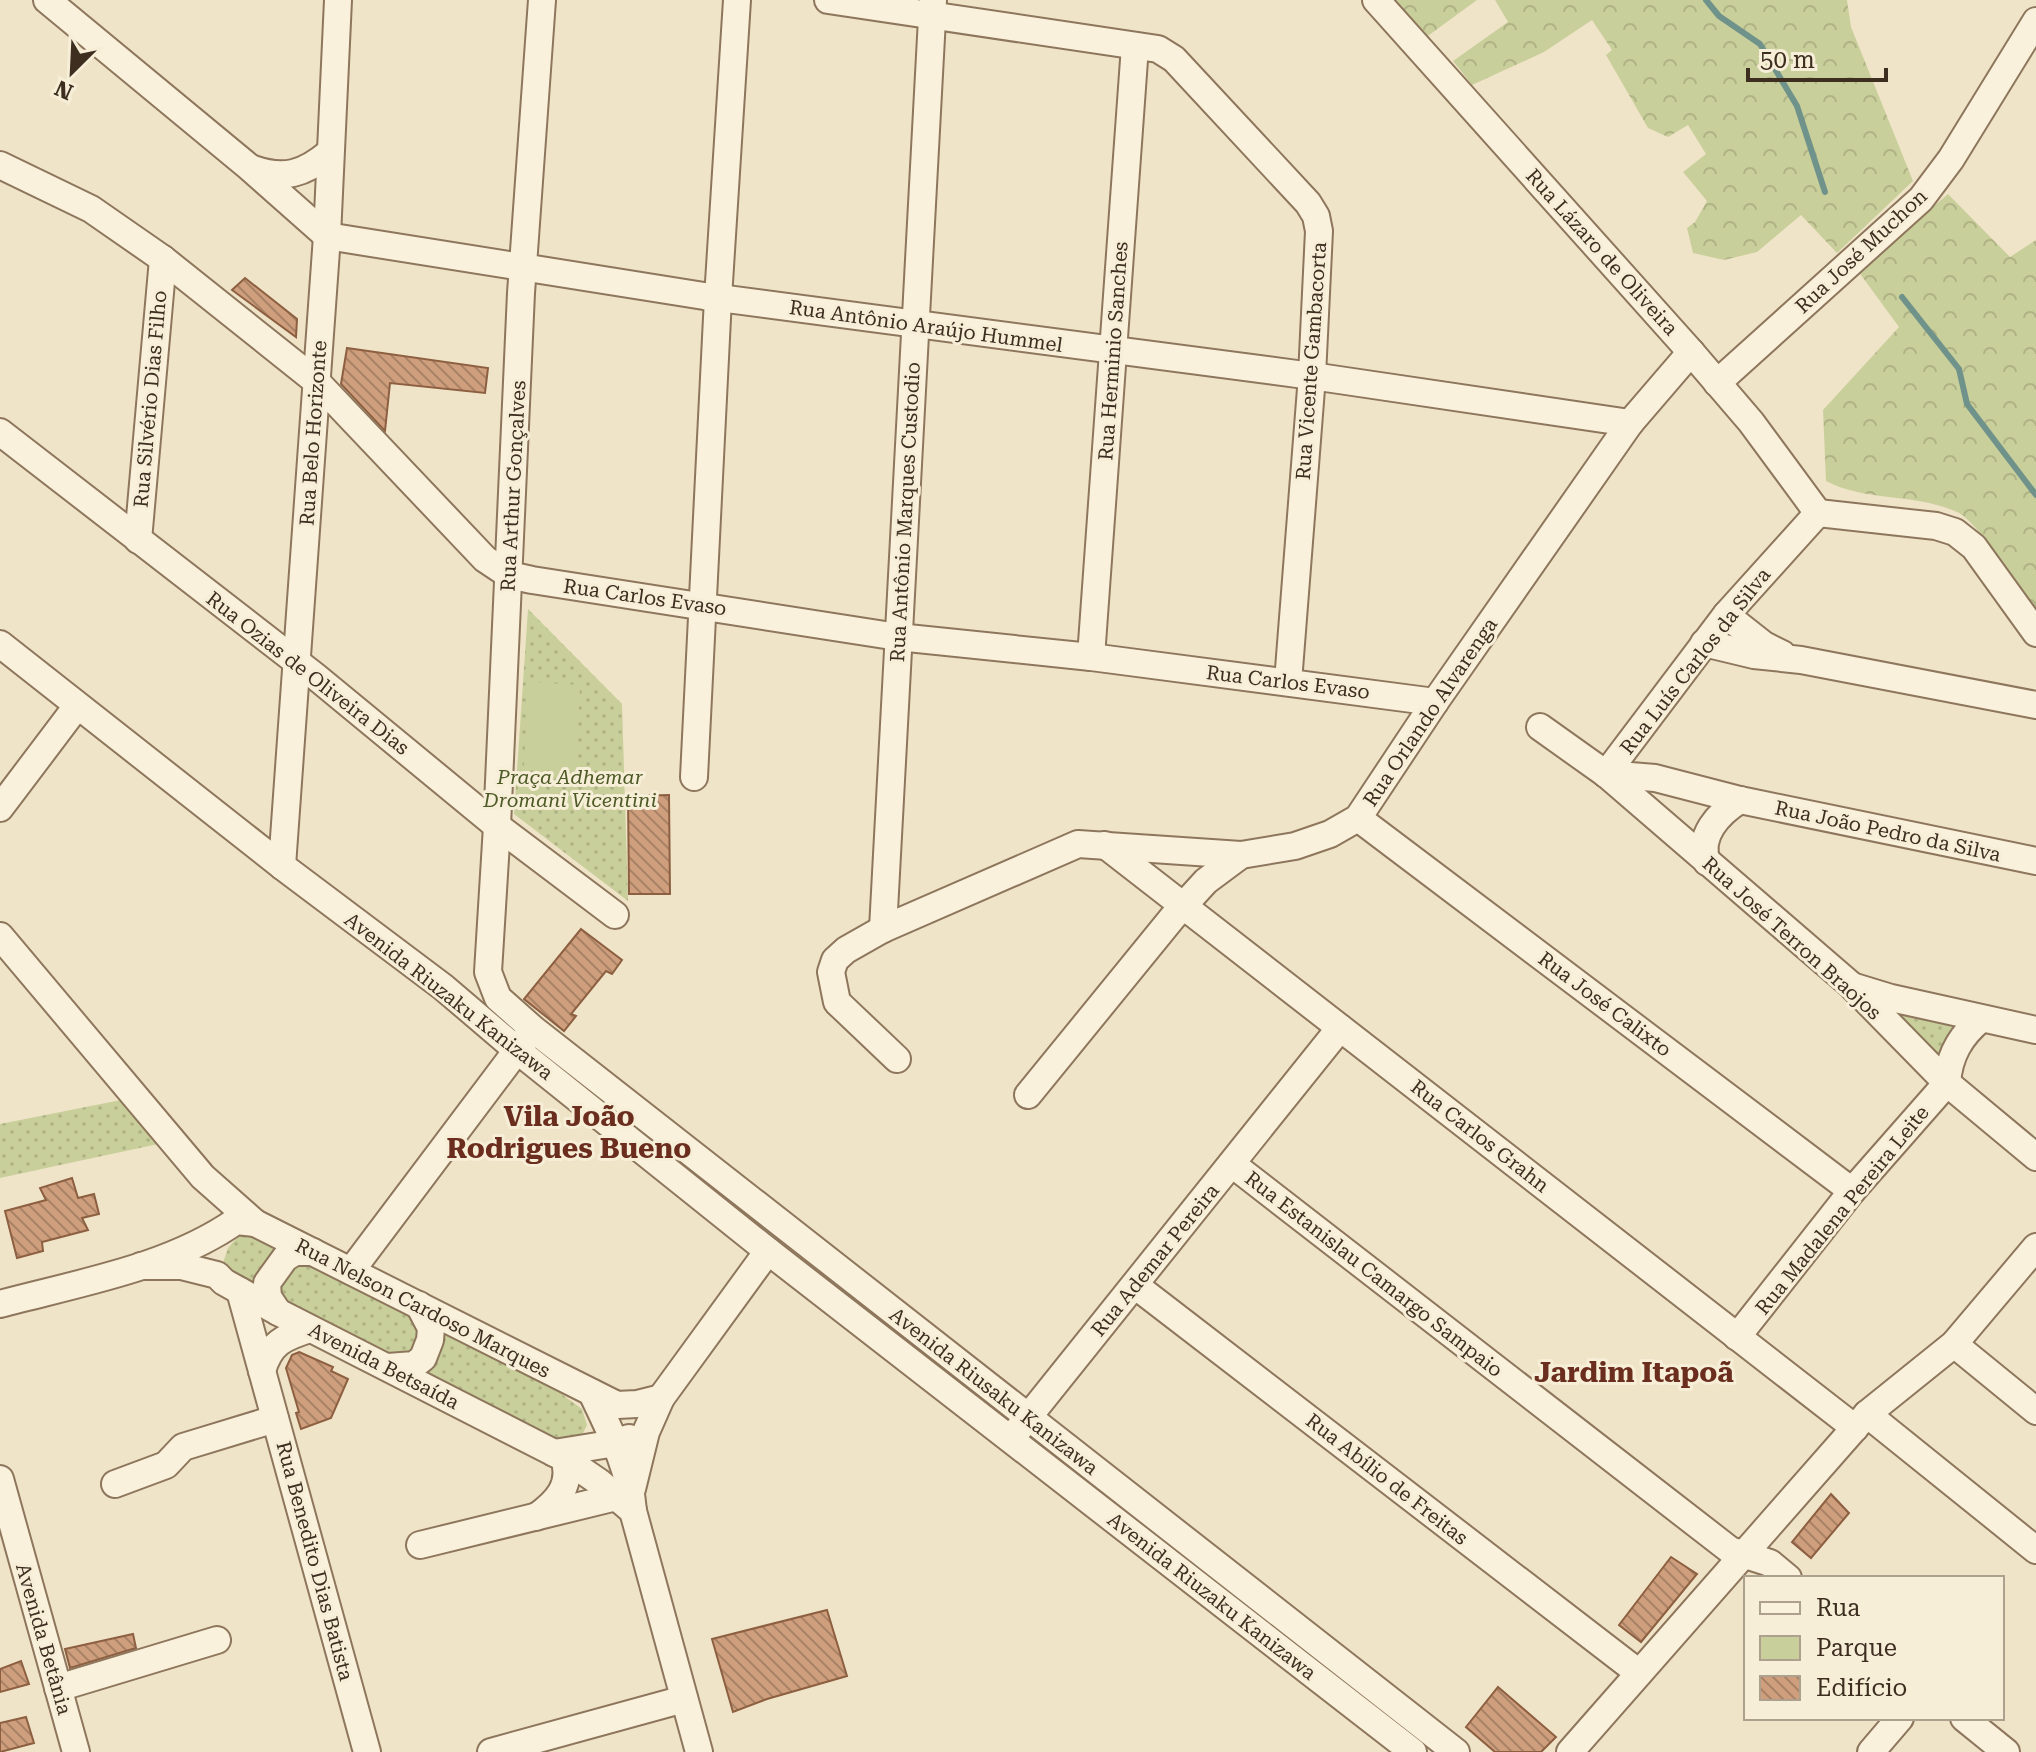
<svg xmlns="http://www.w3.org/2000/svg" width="2036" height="1752" font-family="'Roboto Serif',serif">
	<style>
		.green { fill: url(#green-dots) }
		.forest { fill: url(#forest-crowns) }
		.pitch { fill: #c9cf9b }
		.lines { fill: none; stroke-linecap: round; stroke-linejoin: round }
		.stream { stroke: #6f938a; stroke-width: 6 }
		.building { fill: url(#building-back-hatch); stroke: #8d5f41; stroke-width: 2 }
		.minor-casing { stroke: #8d765c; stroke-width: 30 }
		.minor { stroke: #faf1dc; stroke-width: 26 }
		.labels { text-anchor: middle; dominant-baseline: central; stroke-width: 6; stroke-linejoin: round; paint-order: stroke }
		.street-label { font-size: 20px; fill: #3d2e20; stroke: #f7eed8 }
		.park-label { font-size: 20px; font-style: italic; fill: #4d5a26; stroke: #f7eed8 }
		.district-label { font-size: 28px; font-weight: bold; fill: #6b2e1e; stroke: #f7eed8 }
	</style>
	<defs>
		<pattern id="green-dots" width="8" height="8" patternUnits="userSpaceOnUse" patternTransform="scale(2)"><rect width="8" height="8" fill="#c9cf9b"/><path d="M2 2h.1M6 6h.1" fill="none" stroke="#aeb285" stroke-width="1.8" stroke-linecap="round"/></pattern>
		<pattern id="forest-crowns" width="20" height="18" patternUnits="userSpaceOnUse" patternTransform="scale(2)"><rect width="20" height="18" fill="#c9cf9b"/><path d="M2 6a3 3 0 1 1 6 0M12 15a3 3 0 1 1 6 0" fill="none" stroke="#aeb285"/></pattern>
		<pattern id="building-back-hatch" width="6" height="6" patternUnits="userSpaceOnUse" patternTransform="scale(2)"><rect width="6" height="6" fill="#cf9f7d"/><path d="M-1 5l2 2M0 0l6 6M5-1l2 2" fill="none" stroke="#a98266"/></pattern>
	</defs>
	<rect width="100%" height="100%" fill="#f0e4c8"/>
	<g class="green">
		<polygon points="528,609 622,704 628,901 514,814"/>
		<polygon points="1898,1011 1956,1025 1940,1061 1895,1013"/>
		<polygon points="121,1100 158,1144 0,1178 0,1124"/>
		<polygon points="239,1235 255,1237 393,1302 560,1393 582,1409 587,1425 581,1437 547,1441 382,1350 231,1274 223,1263 228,1248"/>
	</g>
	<g class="forest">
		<polygon points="1391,0 1477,0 1425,38"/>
		<polygon points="1495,0 1847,0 1851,27 1913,181 1837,253 1801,215 1757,252 1724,260 1693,253 1687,228 1695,222 1707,201 1683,172 1706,154 1688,125 1668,137 1648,128 1606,55 1612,50 1592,20 1544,52 1472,85 1453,61 1508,22"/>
		<path d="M1948,194L2010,257L2036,240V612C2020,590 1979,522 1957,512C1916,493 1866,502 1826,481L1823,410L1899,327L1858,271Z"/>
	</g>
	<polygon class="pitch" points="528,682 580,685 576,769 524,767"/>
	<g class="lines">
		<g class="stream">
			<polyline points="1706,0 1719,16 1760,44 1797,106 1825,192"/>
			<polyline points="1902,297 1959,369 1967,404 2036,495"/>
		</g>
	</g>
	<g class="building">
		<polygon points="245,278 297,319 296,337 232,290"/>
		<polygon points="347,348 488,368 485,393 390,383 385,431 341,384"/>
		<polygon points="669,795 670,894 629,894 628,796"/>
		<polygon points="581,929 622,960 612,974 606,971 571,1014 576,1016 564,1031 524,999"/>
		<polygon points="72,1178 78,1198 94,1194 99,1214 82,1218 88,1230 42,1242 43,1251 17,1258 5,1211 46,1200 40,1188"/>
		<polygon points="299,1352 333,1367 331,1371 348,1379 331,1418 301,1429 296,1413 299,1412 286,1368 292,1355"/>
		<polygon points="1831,1494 1849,1513 1811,1558 1792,1542"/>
		<polygon points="1671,1557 1697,1574 1641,1642 1619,1625"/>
		<polygon points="827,1610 847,1676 767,1699 733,1712 712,1639"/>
		<polygon points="133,1634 136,1648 70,1668 65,1649"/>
		<polygon points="21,1661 29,1684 0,1692 0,1669"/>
		<polygon points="1498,1687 1556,1737 1541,1752 1495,1752 1466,1727"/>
		<polygon points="26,1717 34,1743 0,1752 0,1723"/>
	</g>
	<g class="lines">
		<g class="minor-casing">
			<g id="minor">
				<polyline points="47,0 249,167 327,236 704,296 1312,376 1630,423"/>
				<polyline points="542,0 521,293 497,826 488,972 498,998 533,1029 1456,1752"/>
				<polyline points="828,0 1158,49 1174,59 1308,203 1316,216 1319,231 1312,376 1288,682"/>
				<polyline points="1376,0 1691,352 1751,422 1818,513"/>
				<polyline points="0,165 91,209 163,259 316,381 485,559 509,575 532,580 898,637 1091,657 1435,702"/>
				<path d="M253,169C284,180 304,174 329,153"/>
				<polyline points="1717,383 1921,199 1951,159 2036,21"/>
				<polyline points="0,432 315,676 497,826 615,915"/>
				<polyline points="1818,513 1936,526 1955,532 1974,547 2036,633"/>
				<polyline points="138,540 163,259"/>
				<polyline points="1726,615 1764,645 1782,654"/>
				<polyline points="1704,643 1754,655 1801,660 2036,705"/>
				<polyline points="0,644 282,866 443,987 517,1050 768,1251 1413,1752"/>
				<polyline points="1091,657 1135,46"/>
				<polyline points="1540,727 1606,774 1851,985 1947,1083 2036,1157"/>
				<polyline points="1606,774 1655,778 1740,800 2036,861"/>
				<polyline points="1606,774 1726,615 1818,513"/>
				<polyline points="694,777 718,298 737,0"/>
				<polyline points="0,808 77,706"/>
				<polyline points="1358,818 1852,1191"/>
				<polyline points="1105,845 1855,1428"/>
				<path d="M1707,862C1697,836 1719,813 1740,800"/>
				<polyline points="282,866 327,236 338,0"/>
				<polyline points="883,929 933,0"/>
				<polyline points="0,936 203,1177 255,1223 617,1405 637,1404 661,1398"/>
				<polyline points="1855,987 1891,998 2036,1030"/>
				<polyline points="897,1059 837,1002 831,972 835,960 846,950 883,929 1078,844 1241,855 1295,846 1330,834 1358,818 1435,702 1630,423 1691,352"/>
				<path d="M1947,1083C1949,1056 1960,1036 1981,1019"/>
				<polyline points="1028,1095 1173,917 1206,881 1241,855"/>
				<polyline points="1232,1164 1730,1550 1770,1563 1788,1578"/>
				<polyline points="141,1266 181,1266 217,1275 224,1282 278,1312 564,1458 599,1482 633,1511"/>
				<polyline points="351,1271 527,1037"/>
				<polyline points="1136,1286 1639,1673"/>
				<polyline points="240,1291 367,1752"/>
				<path d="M0,1304C78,1283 169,1268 236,1221L255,1223"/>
				<polyline points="278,1312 268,1297 267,1283 285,1258 295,1252 313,1252"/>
				<polyline points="1737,1337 1852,1191 1947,1083"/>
				<polyline points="1954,1344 2036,1411"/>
				<polyline points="388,1367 414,1365 423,1358 430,1340 431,1328 419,1305"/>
				<path d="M262,1371C270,1343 284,1337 310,1329"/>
				<path d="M592,1393C610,1431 630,1469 633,1511L699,1752"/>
				<polyline points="1867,1414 2036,1550"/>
				<polyline points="1017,1431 1340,1028"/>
				<polyline points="554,1453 616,1443 629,1438"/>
				<polyline points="0,1479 76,1752"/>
				<polyline points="115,1484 166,1465 183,1447 275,1419"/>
				<polyline points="632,1489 646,1432 661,1398 768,1251"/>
				<path d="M536,1517C557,1502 573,1485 564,1458"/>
				<polyline points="420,1545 616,1497 626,1488"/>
				<polyline points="58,1688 217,1640"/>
				<polyline points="1964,1718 2006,1752"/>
				<polyline points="491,1752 684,1699"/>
				<polyline points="1570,1752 1867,1414 1954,1344 2036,1247"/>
				<polyline points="1871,1752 1900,1718"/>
			</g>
		</g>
		<use href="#minor" class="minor"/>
	</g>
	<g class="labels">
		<g class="street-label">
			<text transform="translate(1861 251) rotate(-43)">Rua José Muchon</text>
			<text transform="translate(1602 252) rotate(48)">Rua Lázaro de Oliveira</text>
			<text transform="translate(926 326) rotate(8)">Rua Antônio Araújo Hummel</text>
			<text transform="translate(1113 351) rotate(-86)">Rua Herminio Sanches</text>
			<text transform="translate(1311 361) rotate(-86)">Rua Vicente Gambacorta</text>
			<text transform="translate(150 399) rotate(-85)">Rua Silvério Dias Filho</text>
			<text transform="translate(313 433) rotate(-86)">Rua Belo Horizonte</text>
			<text transform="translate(513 486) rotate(-87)">Rua Arthur Gonçalves</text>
			<text transform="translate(905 512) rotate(-87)">Rua Antônio Marques Custodio</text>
			<text transform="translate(645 597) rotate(8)">Rua Carlos Evaso</text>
			<text transform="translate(1695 661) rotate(-52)">Rua Luís Carlos da Silva</text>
			<text transform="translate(308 673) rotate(38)">Rua Ozias de Oliveira Dias</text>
			<text transform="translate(1288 682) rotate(7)">Rua Carlos Evaso</text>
			<text transform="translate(1430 712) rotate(-56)">Rua Orlando Alvarenga</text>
			<text transform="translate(1888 831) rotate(12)">Rua João Pedro da Silva</text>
			<text transform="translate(1792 938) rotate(42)">Rua José Terron Braojos</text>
			<text transform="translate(449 996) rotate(38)">Avenida Riuzaku Kanizawa</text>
			<text transform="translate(1605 1004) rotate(37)">Rua José Calixto</text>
			<text transform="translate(1480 1136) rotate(38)">Rua Carlos Grahn</text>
			<text transform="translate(1842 1210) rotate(-51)">Rua Madalena Pereira Leite</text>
			<text transform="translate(1155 1260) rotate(-51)">Rua Ademar Pereira</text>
			<text transform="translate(1374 1274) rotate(38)">Rua Estanislau Camargo Sampaio</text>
			<text transform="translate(423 1308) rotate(27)">Rua Nelson Cardoso Marques</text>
			<text transform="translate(384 1366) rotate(27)">Avenida Betsaída</text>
			<text transform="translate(994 1391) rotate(38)">Avenida Riusaku Kanizawa</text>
			<text transform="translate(1387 1479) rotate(38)">Rua Abílio de Freitas</text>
			<text transform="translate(315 1561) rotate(75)">Rua Benedito Dias Batista</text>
			<text transform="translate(1212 1596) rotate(38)">Avenida Riuzaku Kanizawa</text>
			<text transform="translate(44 1639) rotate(74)">Avenida Betânia</text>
		</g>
		<g class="park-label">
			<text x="570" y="777">Praça Adhemar<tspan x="570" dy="23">Dromani Vicentini</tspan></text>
		</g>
		<g class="district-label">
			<text x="569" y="1116">Vila João<tspan x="569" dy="32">Rodrigues Bueno</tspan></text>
			<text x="1634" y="1372">Jardim Itapoã</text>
		</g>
	</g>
	<rect x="1744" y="1576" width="260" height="144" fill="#f7eed8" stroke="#ada18e" stroke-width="2"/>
	<rect x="1760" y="1602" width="40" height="12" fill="#faf1dc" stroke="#ada18e" stroke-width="2"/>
	<text x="1816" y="1616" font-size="24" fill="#3d2e20">Rua</text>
	<rect x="1760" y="1636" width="40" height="24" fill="#c9cf9b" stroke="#ada18e" stroke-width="2"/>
	<text x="1816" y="1656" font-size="24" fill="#3d2e20">Parque</text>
	<rect x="1760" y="1676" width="40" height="24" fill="url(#building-back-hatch)" stroke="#ada18e" stroke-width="2"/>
	<text x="1816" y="1696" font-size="24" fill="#3d2e20">Edifício</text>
	<g transform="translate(72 72) rotate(204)" stroke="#f7eed8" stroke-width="6" paint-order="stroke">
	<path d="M0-6L14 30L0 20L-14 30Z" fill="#3d2e20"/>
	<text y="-12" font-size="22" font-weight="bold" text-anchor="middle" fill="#3d2e20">N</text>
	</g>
	<path d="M1748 68v12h138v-12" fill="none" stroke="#3d2e20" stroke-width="4"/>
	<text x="1760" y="68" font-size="24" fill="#3d2e20" stroke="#f7eed8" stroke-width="6" paint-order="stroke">50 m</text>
</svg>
